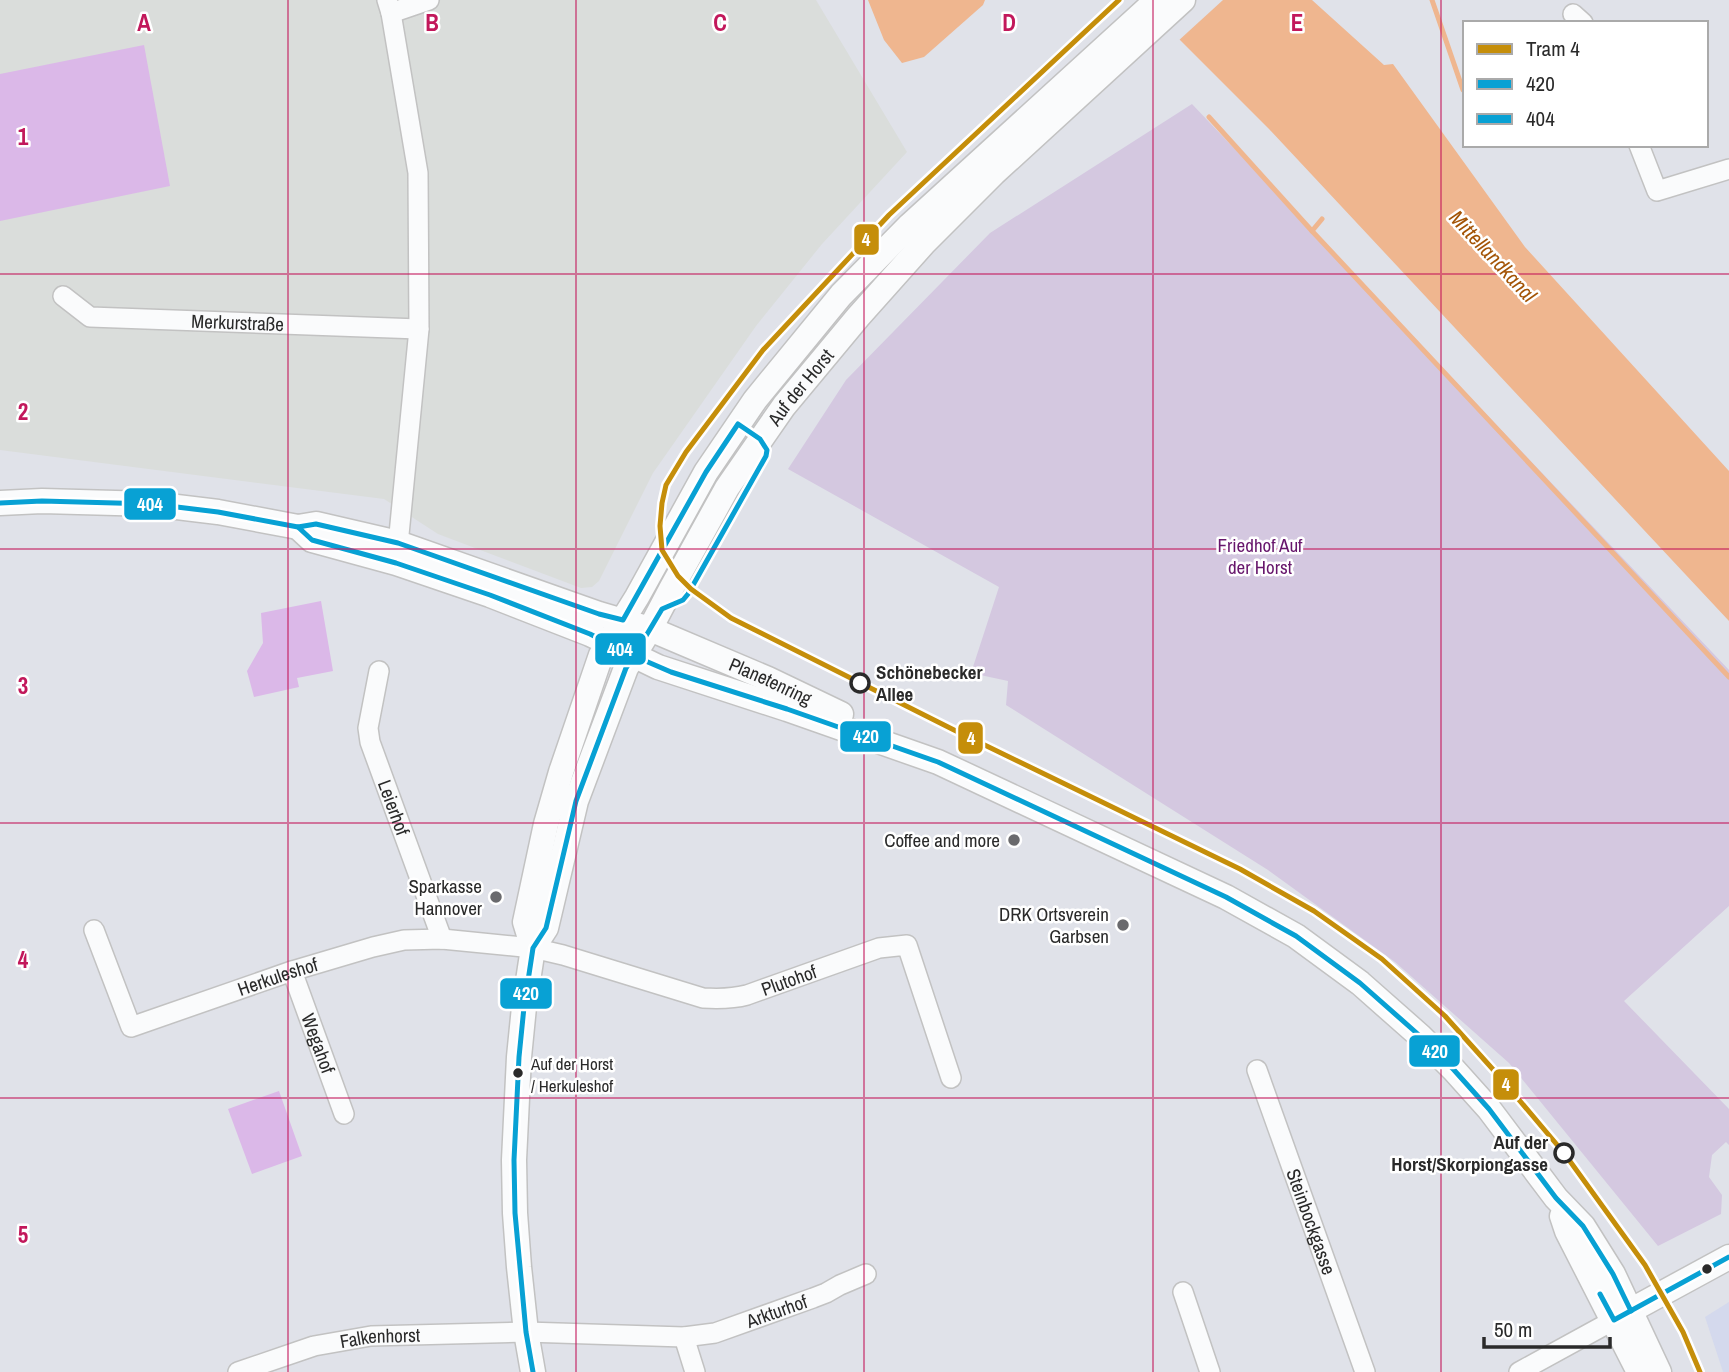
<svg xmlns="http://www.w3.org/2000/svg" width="1729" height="1372" font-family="'Archivo Narrow',sans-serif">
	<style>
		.industrial { fill: #dadddb }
		.education { fill: #d4d9ed }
		.green { fill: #dbb8e8 }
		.cemetery { fill: #d4c8e0 }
		.water { fill: #efb68f }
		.pier { fill: #e0e2e9 }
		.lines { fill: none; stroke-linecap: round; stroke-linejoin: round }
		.stream { stroke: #efb68f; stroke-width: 5 }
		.minor-casing { stroke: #c2c2c2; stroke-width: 22 }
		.tertiary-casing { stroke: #c2c2c2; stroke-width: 27 }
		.minor { stroke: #fafbfc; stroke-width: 19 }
		.tertiary { stroke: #fafbfc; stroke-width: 24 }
		.bus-1-casing { stroke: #fff; stroke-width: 10 }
		.bus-2-casing { stroke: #fff; stroke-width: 10 }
		.bus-1 { stroke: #08a1d4; stroke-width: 5 }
		.bus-2 { stroke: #08a1d4; stroke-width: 5 }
		.tram-1-casing { stroke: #fff; stroke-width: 10 }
		.tram-1 { stroke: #c58e0a; stroke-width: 5 }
		.grid { fill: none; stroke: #c2185b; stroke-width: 2; stroke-opacity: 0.55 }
		.stop-dot { fill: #fff; stroke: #2a2a2a; stroke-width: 3.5 }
		.poi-dot { fill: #6a6a6d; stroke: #fff; stroke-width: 2.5 }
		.bus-dot { fill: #2a2a2a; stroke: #fff; stroke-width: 2.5 }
		.labels { text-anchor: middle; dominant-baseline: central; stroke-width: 5; stroke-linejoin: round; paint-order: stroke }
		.bus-label { font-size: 17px; fill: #2a2a2a; stroke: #fff; text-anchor: start }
		.street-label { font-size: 19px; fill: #2a2a2a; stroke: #fff }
		.park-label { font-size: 19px; fill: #67166c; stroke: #fff }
		.stop-label { font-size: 19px; font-weight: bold; fill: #2a2a2a; stroke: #fff; text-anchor: start }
		.poi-label { font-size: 19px; fill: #2a2a2a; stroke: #fff; text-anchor: end }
		.water-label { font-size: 21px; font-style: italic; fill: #a35406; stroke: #fff }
		.grid-label { font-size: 23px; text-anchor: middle; font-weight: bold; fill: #c2185b; stroke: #fff; stroke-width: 5; stroke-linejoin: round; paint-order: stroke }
		.line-badge { stroke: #fff; stroke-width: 2.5 }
		.badge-label { font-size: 19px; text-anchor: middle; font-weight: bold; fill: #fff }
	</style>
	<rect width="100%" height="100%" fill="#e0e2e9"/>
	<polygon class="industrial" points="0,0 816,0 907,152 822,244 756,326 653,473 599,581 592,587 581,588 438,534 384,499 0,450"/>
	<polygon class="education" points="1729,1302 1729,1372 1723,1372 1705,1317"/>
	<g class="green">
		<polygon points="144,45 170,186 0,221 0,74"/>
		<polygon points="321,601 333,671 297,678 299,687 254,697 247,671 263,643 261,613"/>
		<polygon points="279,1091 302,1156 252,1174 228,1109"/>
	</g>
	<polygon class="cemetery" points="1192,104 1729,670 1729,906 1624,1001 1729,1109 1729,1145 1726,1142 1712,1155 1709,1177 1722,1195 1721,1214 1658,1246 1509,1063 1395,962 1268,870 1006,705 1008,681 971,673 999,587 788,469 846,380 990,233"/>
	<g class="water">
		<polygon points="868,0 985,0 983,5 924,57 902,63 884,40"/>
		<polygon points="1140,0 1312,0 1384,65 1393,64 1525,247 1729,471 1729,621 1269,129"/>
	</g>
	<polygon class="pier" points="1136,0 1223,0 1177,42"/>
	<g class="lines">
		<g class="stream">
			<polyline points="1432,0 1463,90"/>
			<polyline points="1209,117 1312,231"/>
			<polyline points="1322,219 1312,231 1729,677"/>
		</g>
		<g class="minor-casing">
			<g id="minor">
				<polyline points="387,0 391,13 418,173 419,329 397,555"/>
				<polyline points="391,13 429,0"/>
				<polyline points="1573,14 1583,23"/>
				<polyline points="1639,145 1657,191 1729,169"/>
				<path id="s1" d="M63,296L90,317L419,329"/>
				<path id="s2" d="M379,671L368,728L370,742L442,939"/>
				<path id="s3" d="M94,930L131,1027L292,971L373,947L404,940L442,939L533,948L563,955L703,998C719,999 732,999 747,995L879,948L907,945L951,1078"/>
				<path id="s4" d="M292,971L344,1114"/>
				<path id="s5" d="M1257,1070L1365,1372"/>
				<polyline points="1183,1292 1210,1372"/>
				<polyline points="684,1337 695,1372"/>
				<path id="s6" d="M238,1372L314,1346L371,1336L526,1332L684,1337L715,1333L813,1298L826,1293L840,1285L866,1274"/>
				<polyline points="1519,1372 1614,1320"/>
			</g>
		</g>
		<g class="tertiary-casing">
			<g id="tertiary">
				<path id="s7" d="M0,503L42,501L152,504L218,512L298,527L316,524L398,543L599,614L650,629L768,679L841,714"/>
				<polyline points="298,527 312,540 396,563 490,595 590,634 658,667 787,709 938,762 1226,897 1296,936 1360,983 1420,1036 1454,1070 1489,1109 1556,1198 1583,1226 1613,1274 1659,1372"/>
				<polyline points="533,948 525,922 546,824 561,772 601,655 637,597 706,472 755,400 841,295 910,225 1157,0"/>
				<polyline points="1562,1216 1567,1231 1639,1372"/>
				<polyline points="1617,1318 1729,1257"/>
				<path id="s8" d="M533,1372L526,1332L519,1267L515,1213L514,1160L519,1057L524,1007L533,948L546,928L576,801L626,668L650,629L671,589L727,488L784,406L858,317L924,243L994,173L1183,0"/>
			</g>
		</g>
		<use href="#minor" class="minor"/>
		<use href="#tertiary" class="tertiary"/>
		<g class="bus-1-casing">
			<g id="bus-1">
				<polyline points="1600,1294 1614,1320 1729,1257"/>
				<polyline points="533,1372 526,1332 515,1213 514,1160 519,1057 524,1007 533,948 546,928 576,801 626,668 634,656 671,672 787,709 938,762 1226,897 1296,936 1360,983 1420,1036 1454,1070 1489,1109 1556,1198 1583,1226 1613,1274 1631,1311"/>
			</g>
		</g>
		<g class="bus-2-casing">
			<g id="bus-2">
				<polygon points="738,424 760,439 767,450 766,456 688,594 683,600 662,609 634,656 590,634 490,595 396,563 312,540 298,527 316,524 398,543 599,614 623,620 706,472"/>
				<polyline points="0,503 42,501 152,504 218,512 298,527"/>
			</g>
		</g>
		<use href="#bus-1" class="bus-1"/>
		<use href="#bus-2" class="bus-2"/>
		<g class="tram-1-casing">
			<polyline id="tram-1" points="1119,0 889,215 763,350 686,452 666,485 662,503 660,526 662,550 678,576 691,589 731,618 962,734 1240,869 1314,911 1382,959 1445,1016 1498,1075 1564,1153 1645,1265 1683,1332 1700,1372"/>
		</g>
		<use href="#tram-1" class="tram-1"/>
	</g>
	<path class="grid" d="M288,0V1372M576,0V1372M864,0V1372M1153,0V1372M1441,0V1372M0,274H1729M0,549H1729M0,823H1729M0,1098H1729"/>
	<g class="stop-dot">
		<circle cx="860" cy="683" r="9"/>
		<circle cx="1564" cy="1153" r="9"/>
	</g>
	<g class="poi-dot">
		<circle cx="1014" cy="840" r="7"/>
		<circle cx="496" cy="897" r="7"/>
		<circle cx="1123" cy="925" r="7"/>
	</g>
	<g class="bus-dot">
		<circle cx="518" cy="1073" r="6"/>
		<circle cx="1707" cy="1269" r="6"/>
	</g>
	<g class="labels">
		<g class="bus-label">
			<text x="531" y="1063">Auf der Horst<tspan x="531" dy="22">/ Herkuleshof</tspan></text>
		</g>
		<g class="street-label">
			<text stroke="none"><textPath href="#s1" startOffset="182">Merkurstraße</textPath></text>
			<text stroke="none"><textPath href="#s8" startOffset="1054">Auf der Horst</textPath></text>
			<text stroke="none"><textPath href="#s7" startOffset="800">Planetenring</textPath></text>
			<text stroke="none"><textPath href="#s2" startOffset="142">Leierhof</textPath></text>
			<text stroke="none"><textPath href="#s3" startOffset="259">Herkuleshof</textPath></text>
			<text stroke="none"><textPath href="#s3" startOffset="786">Plutohof</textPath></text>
			<text stroke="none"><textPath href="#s4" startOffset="77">Wegahof</textPath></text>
			<text stroke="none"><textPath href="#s5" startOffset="161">Steinbockgasse</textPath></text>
			<text stroke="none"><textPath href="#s6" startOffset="548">Arkturhof</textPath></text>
			<text stroke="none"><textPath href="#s6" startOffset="147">Falkenhorst</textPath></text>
		</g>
		<g class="park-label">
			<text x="1260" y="545">Friedhof Auf<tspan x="1260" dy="22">der Horst</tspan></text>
		</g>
		<g class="stop-label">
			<text x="876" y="672">Schönebecker<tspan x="876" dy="22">Allee</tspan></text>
			<text x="1548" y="1142" text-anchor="end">Auf der<tspan x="1548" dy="22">Horst/Skorpiongasse</tspan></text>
		</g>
		<g class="poi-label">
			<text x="1000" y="840">Coffee and more</text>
			<text x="482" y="886">Sparkasse<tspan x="482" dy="22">Hannover</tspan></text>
			<text x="1109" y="914">DRK Ortsverein<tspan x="1109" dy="22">Garbsen</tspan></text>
		</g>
		<g class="water-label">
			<text transform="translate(1493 256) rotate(47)">Mittellandkanal</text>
		</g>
	</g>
	<g class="grid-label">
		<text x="144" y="31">A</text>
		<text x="432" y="31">B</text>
		<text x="720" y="31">C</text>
		<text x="1009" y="31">D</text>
		<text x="1297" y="31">E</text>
		<text x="23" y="145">1</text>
		<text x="23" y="420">2</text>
		<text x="23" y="694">3</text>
		<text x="23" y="968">4</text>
		<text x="23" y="1243">5</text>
	</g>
	<g class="line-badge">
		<rect x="853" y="223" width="27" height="33" rx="7" fill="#c58e0a"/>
		<rect x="123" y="487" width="54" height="34" rx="7" fill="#08a1d4"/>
		<rect x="594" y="632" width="53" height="34" rx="7" fill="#08a1d4"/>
		<rect x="839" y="720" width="53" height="33" rx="7" fill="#08a1d4"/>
		<rect x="957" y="721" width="27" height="34" rx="7" fill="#c58e0a"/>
		<rect x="499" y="977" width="54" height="33" rx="7" fill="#08a1d4"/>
		<rect x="1408" y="1034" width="53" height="34" rx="7" fill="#08a1d4"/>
		<rect x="1492" y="1068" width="28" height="33" rx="7" fill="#c58e0a"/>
	</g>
	<g class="badge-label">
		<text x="866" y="246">4</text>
		<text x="150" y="511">404</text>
		<text x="620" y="656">404</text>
		<text x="866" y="743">420</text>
		<text x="971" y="745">4</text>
		<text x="526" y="1000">420</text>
		<text x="1435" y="1058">420</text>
		<text x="1506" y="1091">4</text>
	</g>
	<rect x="1463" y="21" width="245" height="126" fill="#ffffff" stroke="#aaaaaa" stroke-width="2"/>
	<rect x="1477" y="44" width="35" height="10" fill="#c58e0a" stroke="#aaaaaa" stroke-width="2"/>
	<text x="1526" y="56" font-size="21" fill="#2a2a2a">Tram 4</text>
	<rect x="1477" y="79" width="35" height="10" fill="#08a1d4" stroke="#aaaaaa" stroke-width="2"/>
	<text x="1526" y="91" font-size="21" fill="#2a2a2a">420</text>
	<rect x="1477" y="114" width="35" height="10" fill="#08a1d4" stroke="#aaaaaa" stroke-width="2"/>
	<text x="1526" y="126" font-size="21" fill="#2a2a2a">404</text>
	<path d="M1484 1337v10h126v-10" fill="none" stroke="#2a2a2a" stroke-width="3.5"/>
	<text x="1494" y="1337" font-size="21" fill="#2a2a2a" stroke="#ffffff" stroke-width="5" paint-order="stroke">50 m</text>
</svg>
